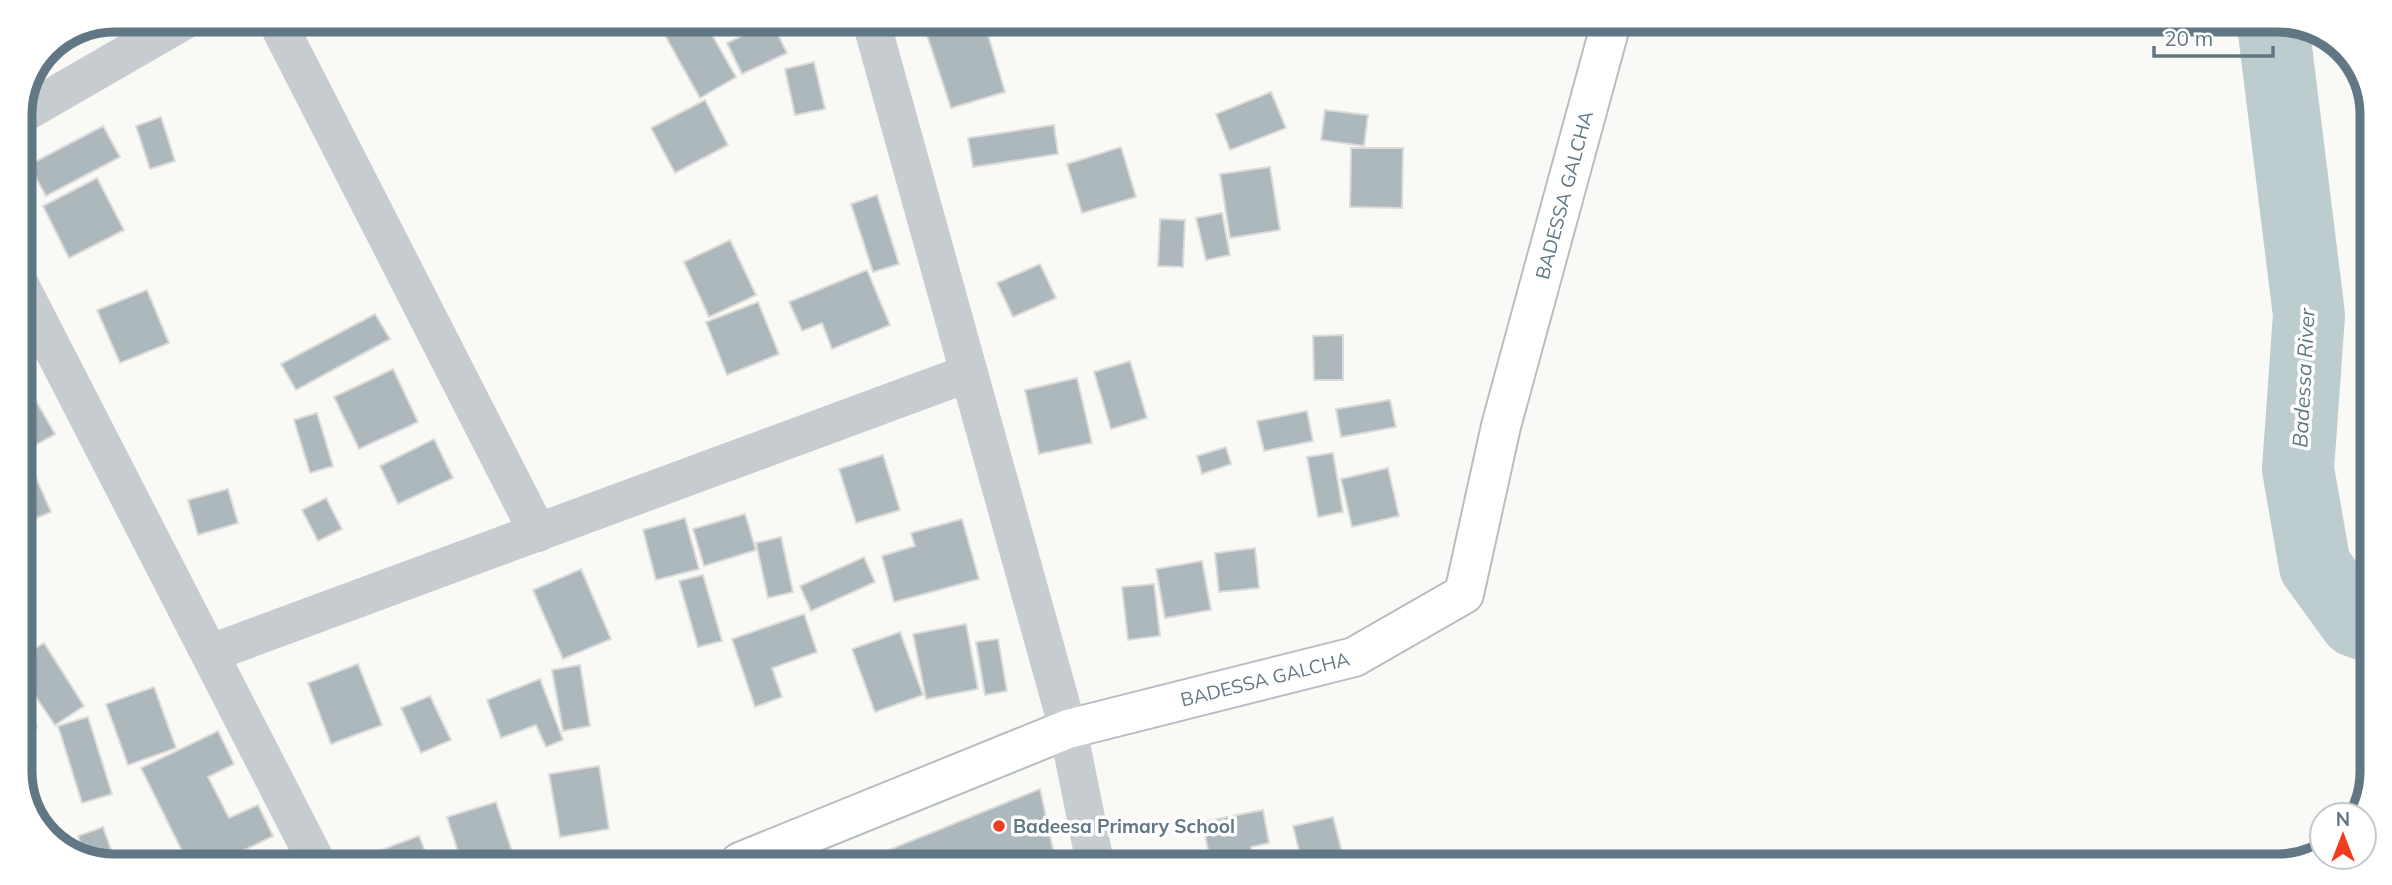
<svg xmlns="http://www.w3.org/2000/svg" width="2392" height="885" font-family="Mulish,sans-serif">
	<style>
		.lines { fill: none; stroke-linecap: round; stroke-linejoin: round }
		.river { stroke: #bdcccf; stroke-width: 72 }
		.building { fill: #acb8bc; stroke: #dbdbd9; stroke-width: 2 }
		.secondary-casing { stroke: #b6bec2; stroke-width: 42 }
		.street { stroke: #c6cccf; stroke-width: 38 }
		.secondary { stroke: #fff; stroke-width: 38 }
		.poi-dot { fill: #f33c1d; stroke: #fff; stroke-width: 2.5 }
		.labels { text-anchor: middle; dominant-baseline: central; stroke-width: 7; stroke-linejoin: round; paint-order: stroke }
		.street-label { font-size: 19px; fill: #617884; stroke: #fff }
		.poi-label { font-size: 19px; font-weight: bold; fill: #617884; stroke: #fff; text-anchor: start }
		.water-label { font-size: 21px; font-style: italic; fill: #5d787e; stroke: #fff }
		.rim { fill: none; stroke: #617884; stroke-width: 9 }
	</style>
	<rect width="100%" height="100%" fill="#f9f9f6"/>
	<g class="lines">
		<polyline class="river" points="2273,24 2309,315 2298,469 2315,566 2355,621 2369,626"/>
	</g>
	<g class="building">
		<polygon points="621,20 655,21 630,35"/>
		<polygon points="657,21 704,21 736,77 700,98"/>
		<polygon points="950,21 984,21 1005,92 951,108 925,29"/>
		<polygon points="772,22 787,53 742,74 727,43"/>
		<polygon points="814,62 825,109 795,115 785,69"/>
		<polygon points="1271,92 1286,128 1230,150 1216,114"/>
		<polygon points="705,100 728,145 675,173 651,128"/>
		<polygon points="1325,110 1368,115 1364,146 1321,140"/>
		<polygon points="161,117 175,161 150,169 136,126"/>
		<polygon points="1054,125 1058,154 973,167 968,138"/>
		<polygon points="103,126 120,157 46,196 29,165"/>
		<polygon points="1121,147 1136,197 1082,213 1067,164"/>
		<polygon points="1351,148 1403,148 1402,208 1350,207"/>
		<polygon points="1270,167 1280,230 1230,238 1220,174"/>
		<polygon points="97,178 124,230 69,258 43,206"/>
		<polygon points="877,195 899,264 873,272 851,204"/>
		<polygon points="1222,213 1230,255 1206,260 1196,218"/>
		<polygon points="1160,219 1185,220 1183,267 1158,266"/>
		<polygon points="730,240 756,295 709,317 684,262"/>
		<polygon points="1040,264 1056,298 1013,317 997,283"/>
		<polygon points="867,270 890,325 832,349 822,323 802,331 789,302"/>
		<polygon points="147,290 169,343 120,363 97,310"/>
		<polygon points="758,302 779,354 727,375 706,322"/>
		<polygon points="375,314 390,339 296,390 281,364"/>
		<polygon points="1343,335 1343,380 1314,380 1313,336"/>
		<polygon points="1130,361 1147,418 1111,429 1094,372"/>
		<polygon points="393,369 418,422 359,449 334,397"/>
		<polygon points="1077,378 1092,443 1039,454 1025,390"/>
		<polygon points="1390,400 1396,427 1341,437 1336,409"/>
		<polygon points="36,401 55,434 19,454 19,411"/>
		<polygon points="1307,411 1313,441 1264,451 1257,421"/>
		<polygon points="317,413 333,466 310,473 294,420"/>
		<polygon points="434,439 453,478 398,504 380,466"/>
		<polygon points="1226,447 1231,464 1202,474 1197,456"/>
		<polygon points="1333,453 1343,512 1318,517 1307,457"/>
		<polygon points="883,455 900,510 856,523 839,469"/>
		<polygon points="30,464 51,512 19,525 19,469"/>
		<polygon points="1388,468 1399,516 1352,527 1341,479"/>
		<polygon points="228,489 238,523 198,535 188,500"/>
		<polygon points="326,498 342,529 318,541 302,510"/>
		<polygon points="745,514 756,550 704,566 693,529"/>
		<polygon points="685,518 699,569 656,580 643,530"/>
		<polygon points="962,519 979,579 894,602 882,556 915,546 911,533"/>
		<polygon points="781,537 793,592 768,598 756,543"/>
		<polygon points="1255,548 1259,588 1219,592 1215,553"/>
		<polygon points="864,557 875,582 811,611 800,586"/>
		<polygon points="1202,561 1211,610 1165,618 1156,569"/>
		<polygon points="581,569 611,639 563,659 533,590"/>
		<polygon points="703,575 722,641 698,647 679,581"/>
		<polygon points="1154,584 1160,636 1128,640 1122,587"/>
		<polygon points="804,614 817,652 772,668 782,697 755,707 732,639"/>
		<polygon points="966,624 978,689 926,699 913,634"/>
		<polygon points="900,632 923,695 875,712 852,649"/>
		<polygon points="998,639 1007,691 985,695 976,642"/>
		<polygon points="44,643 84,706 55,725 19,672 19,659"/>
		<polygon points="358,664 382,725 331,744 308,683"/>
		<polygon points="580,665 590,726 563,731 552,670"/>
		<polygon points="540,679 563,740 546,747 536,725 501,738 487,700"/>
		<polygon points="19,680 37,728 19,734"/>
		<polygon points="154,687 176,748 128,765 106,704"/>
		<polygon points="430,696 451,740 421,753 401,708"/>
		<polygon points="88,717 112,794 82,803 58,726"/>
		<polygon points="218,731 234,764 208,777 229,818 258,805 273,836 222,861 187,861 141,768"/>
		<polygon points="599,766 609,829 560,837 549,774"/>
		<polygon points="1040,789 1056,863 859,862"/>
		<polygon points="496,802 514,858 501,862 461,861 447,817"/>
		<polygon points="1263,810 1269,843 1251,847 1254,863 1211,863 1202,822"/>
		<polygon points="1333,817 1345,864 1302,863 1293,826"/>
		<polygon points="103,827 115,861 87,861 78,836"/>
		<polygon points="419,836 429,861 373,861 370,854"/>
		<polygon points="176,854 179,861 159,861"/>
		<polygon points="251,854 254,861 235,861"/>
	</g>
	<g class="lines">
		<g class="secondary-casing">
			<polyline id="secondary" points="740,862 1068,729 1354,657 1464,594 1501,426 1611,23"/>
		</g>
		<g class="street">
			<polyline points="276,20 538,533"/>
			<polyline points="871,21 1068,729 1095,863"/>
			<polyline points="19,116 187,19"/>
			<polyline points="19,283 316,861"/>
			<polyline points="211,653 969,373"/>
		</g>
		<use href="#secondary" class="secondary"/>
	</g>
	<circle class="poi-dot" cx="999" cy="826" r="7"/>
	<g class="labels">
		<g class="street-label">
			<text transform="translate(1564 195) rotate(-75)">BADESSA GALCHA</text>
			<text transform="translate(1265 679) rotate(-14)">BADESSA GALCHA</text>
		</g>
		<g class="poi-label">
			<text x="1013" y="826">Badeesa Primary School</text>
		</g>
		<g class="water-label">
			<text transform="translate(2303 378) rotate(-87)">Badessa River</text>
		</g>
	</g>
	<path d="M0 0H2392V885H0ZM114 32H2278A82 82 0 0 1 2360 114V772A82 82 0 0 1 2278 854H114A82 82 0 0 1 32 772V114A82 82 0 0 1 114 32Z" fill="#fff" fill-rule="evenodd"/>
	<path class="rim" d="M114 32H2278A82 82 0 0 1 2360 114V772A82 82 0 0 1 2278 854H114A82 82 0 0 1 32 772V114A82 82 0 0 1 114 32Z"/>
	<g transform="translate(2343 836)"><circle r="33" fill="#ffffff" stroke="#c0c9ce" stroke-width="2"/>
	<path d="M0-5L12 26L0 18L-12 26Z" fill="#f33c1d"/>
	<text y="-10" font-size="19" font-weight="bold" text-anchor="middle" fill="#617884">N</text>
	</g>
	<path d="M2154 46v10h119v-10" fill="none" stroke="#617884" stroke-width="3.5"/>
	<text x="2164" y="46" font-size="21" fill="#617884" stroke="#ffffff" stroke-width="5" paint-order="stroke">20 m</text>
</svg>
